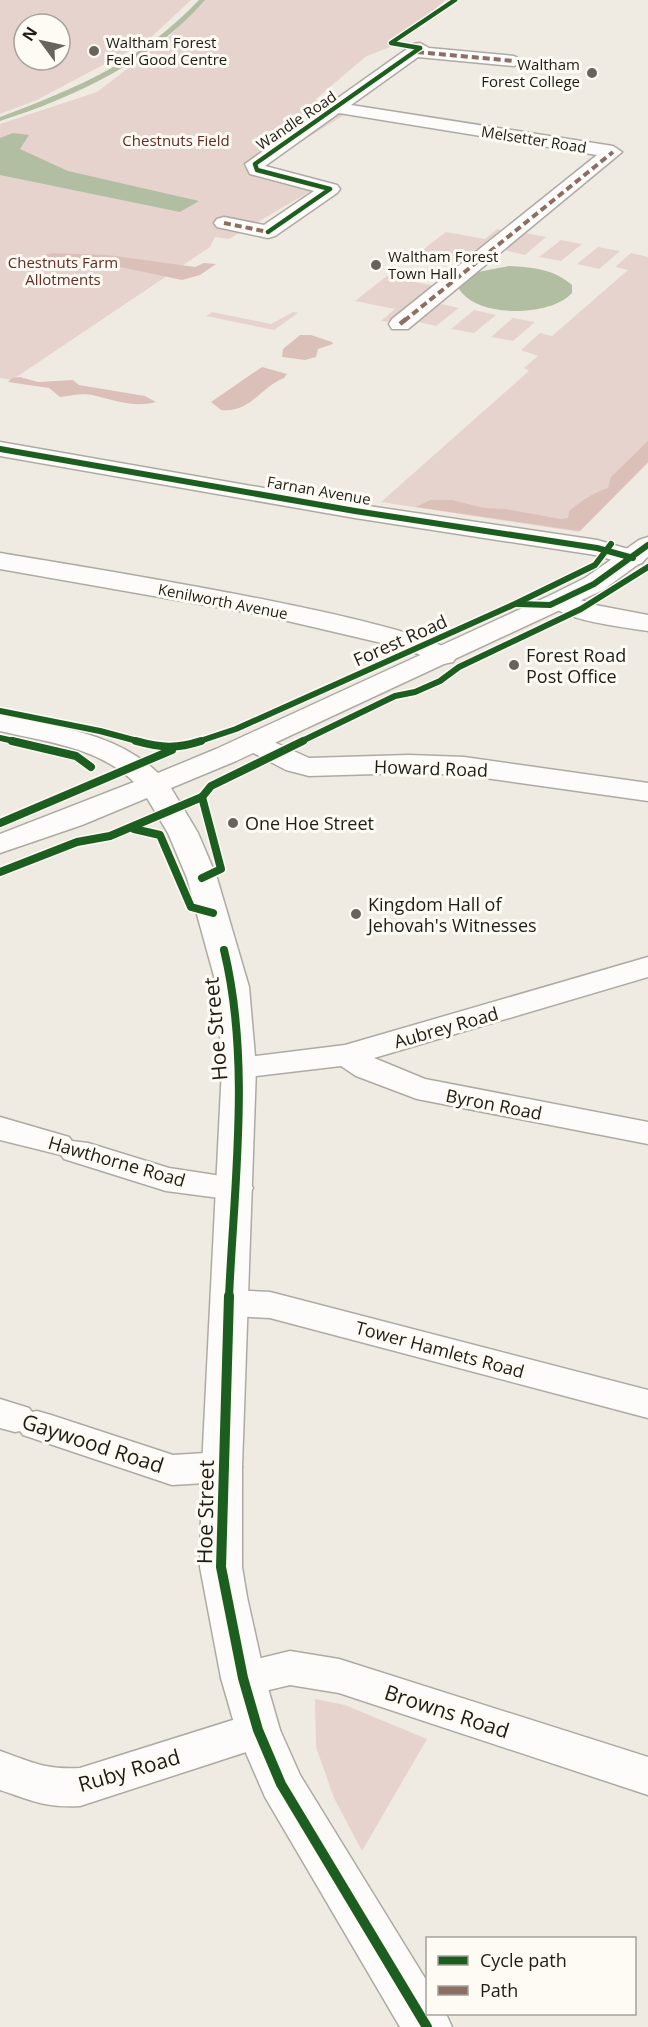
<svg xmlns="http://www.w3.org/2000/svg" width="648" height="2027" font-family="'Open Sans',sans-serif">
	<style>
		.green { fill: #e6d3cd; fill-rule: evenodd }
		.forest { fill: #dbc0b9 }
		.water { fill: #b2bea2 }
		.lines { fill: none; stroke-linecap: round; stroke-linejoin: round }
		.stream { fill: #b2bea2; fill-rule: evenodd }
		.street-casing { stroke: #aeaaa3; stroke-width: 3 }
		.primary-casing { stroke: #aeaaa3; stroke-width: 3 }
		.street { fill: #fdfcfb; fill-rule: evenodd }
		.primary { fill: #fdfcfb; fill-rule: evenodd }
		.quiet-far1 { stroke: #8d6e63; stroke-width: 4; stroke-dasharray: 7 4; stroke-linecap: butt }
		.quiet { stroke: #8d6e63; stroke-width: 4.5; stroke-dasharray: 9 4.5; stroke-linecap: butt }
		.cycleway-far3-casing { stroke: #fefaf4; stroke-width: 7 }
		.cycleway-far2-casing { stroke: #fefaf4; stroke-width: 9 }
		.cycleway-far1-casing { stroke: #fefaf4; stroke-width: 11 }
		.cycleway-casing { stroke: #fefaf4; stroke-width: 14 }
		.cycleway-far3 { stroke: #1b5e20; stroke-width: 4.5 }
		.cycleway-far2 { stroke: #1b5e20; stroke-width: 6 }
		.cycleway-far1 { stroke: #1b5e20; stroke-width: 8 }
		.cycleway { stroke: #1b5e20; stroke-width: 10 }
		.poi-dot { fill: #68645d; stroke: #fefaf4; stroke-width: 2 }
		.labels { text-anchor: middle; dominant-baseline: central; stroke-width: 6; stroke-linejoin: round; paint-order: stroke }
		.far-poi-label { font-size: 15px; fill: #1f1c16; stroke: #fefaf4; text-anchor: start }
		.far-street-label { font-size: 15px; fill: #1f1c16; stroke: #fefaf4 }
		.far-park-label { font-size: 15px; fill: #642a26; stroke: #fefaf4 }
		.street-label { font-size: 18px; fill: #1f1c16; stroke: #fefaf4 }
		.poi-label { font-size: 18px; fill: #1f1c16; stroke: #fefaf4; text-anchor: start }
		.near-street-label { font-size: 21px; fill: #1f1c16; stroke: #fefaf4 }
	</style>
	<rect width="100%" height="100%" fill="#f0ebe2"/>
	<g class="green">
		<path d="M0,0H191L146,42L37,100L0,114ZM24,24H60V60H24Z"/>
		<polygon points="203,0 445,0 397,44 365,57 315,100 357,107 259,168 326,182 229,239 215,237 210,247 12,380 0,378 0,124 97,92 168,38"/>
		<polygon points="497,229 507,231 464,264 416,255 446,232 485,239"/>
		<polygon points="525,233 546,237 525,255 504,250"/>
		<polygon points="561,240 582,244 561,261 539,257"/>
		<polygon points="598,247 620,251 599,269 577,264"/>
		<polygon points="631,253 648,257 648,463 579,532 381,502 529,371 524,368 538,356 521,350 540,333 552,336 628,270 615,267"/>
		<polygon points="387,276 435,286 388,322 381,321 395,309 355,301"/>
		<polygon points="437,303 459,308 436,326 414,321"/>
		<polygon points="474,310 496,315 474,333 451,329"/>
		<polygon points="212,312 271,324 293,312 298,313 274,330 206,316"/>
		<polygon points="513,318 535,322 513,341 491,337"/>
		<polygon points="315,1699 345,1705 427,1739 362,1851 334,1798 316,1747"/>
	</g>
	<g class="forest">
		<polygon points="52,253 108,255 195,267 204,263 216,264 200,275 182,280 87,260 47,258 45,255"/>
		<polygon points="300,335 311,335 332,342 333,344 318,349 316,357 305,360 282,357 283,349"/>
		<path d="M262,367L287,374L284,378C259,388 251,413 221,410L211,402Z"/>
		<path d="M20,377L38,382L73,380L79,385L145,396L156,402C133,408 114,400 92,395C83,393 70,396 60,397L49,388L8,382L12,378Z"/>
		<path d="M648,441V462L580,531L416,507L430,500H452L484,508L505,509L561,519L568,518L569,511C582,501 592,493 608,488L611,477Z"/>
	</g>
	<g class="water">
		<polygon points="13,133 29,135 20,149 68,171 199,201 180,212 0,175 0,138"/>
		<path d="M509,266C532,267 554,269 572,285V293C551,317 474,319 458,287L473,273Z"/>
	</g>
	<g class="lines">
		<path class="stream" d="M199,0H205C152,61 75,97 0,121V117C79,87 140,62 199,0Z"/>
		<g class="street-casing">
			<g id="street">
				<polygon points="420,43 429,48 514,56 523,61 514,66 418,57 351,105 613,146 622,152 408,329 392,329 389,324 392,319 597,155 339,113 265,166 337,185 340,189 337,193 275,236 268,238 217,227 214,223 217,219 224,217 264,225 314,191 250,174 245,164 414,44"/>
				<polygon points="0,442 355,504 597,540 642,553 646,558 642,563 633,566 595,555 355,518 0,456"/>
				<path d="M0,553C64,564 432,621 457,656L453,662L443,664L403,648L262,615L0,569Z"/>
				<path d="M560,593L595,605L648,615V631C624,627 560,621 547,601L551,595Z"/>
				<polygon points="254,733 309,758 409,755 464,757 648,783 648,801 464,775 409,773 309,776 286,770 244,748 240,742 244,736"/>
				<polygon points="648,957 648,977 374,1058 425,1079 648,1122 648,1144 417,1099 356,1076 341,1066 239,1078 227,1075 222,1068 227,1061 239,1058 345,1045"/>
				<polygon points="0,1117 69,1137 72,1141 88,1143 169,1168 248,1180 253,1188 248,1196 235,1200 166,1191 64,1159 61,1155 0,1140"/>
				<polygon points="231,1290 270,1292 648,1390 648,1418 270,1318 231,1316 218,1312 212,1303 218,1294"/>
				<polygon points="0,1399 29,1408 32,1412 37,1411 51,1415 173,1455 222,1452 236,1456 242,1467 236,1478 222,1482 172,1485 23,1435 20,1431 15,1432 0,1428"/>
				<polygon points="290,1651 339,1659 648,1757 648,1795 339,1693 290,1685 243,1696 228,1690 221,1678 228,1666"/>
				<path d="M258,1712L274,1717L280,1730L274,1743L80,1806C44,1808 31,1800 0,1790V1751C32,1762 45,1770 80,1768Z"/>
			</g>
		</g>
		<g class="primary-casing">
			<path id="primary" d="M648,537V557L603,590L236,761L171,788L198,833L217,878L249,987L256,1068L242,1467V1567L247,1597L265,1678L280,1730L300,1775L428,1983V2014H446L452,2027H400L265,1797L236,1730L221,1678L200,1567L202,1467L222,1068L217,987L187,878L168,833L147,798L82,825L0,853V834L134,782C98,747 47,742 0,731V715C55,727 115,732 158,773L216,749L551,595L585,578L639,540Z"/>
		</g>
		<use href="#street" class="street"/>
		<use href="#primary" class="primary"/>
		<g class="quiet-far1">
			<polyline points="417,52 514,61"/>
			<polyline points="224,223 268,232 273,228"/>
			<polyline points="404,321 613,152"/>
		</g>
		<polyline class="quiet" points="400,324 406,319"/>
		<g class="cycleway-far3-casing">
			<g id="cycleway-far3">
				<polyline points="420,48 391,43 455,0"/>
				<polyline points="268,232 330,189 257,170 255,164 420,48"/>
			</g>
		</g>
		<g class="cycleway-far2-casing">
			<g id="cycleway-far2">
				<polyline points="0,449 355,511 597,548 633,558"/>
				<polyline points="518,604 550,605 594,584 648,545"/>
				<polyline points="0,711 100,731 141,742"/>
				<polyline points="0,738 18,742"/>
				<polyline points="197,742 236,729 515,604 595,565 611,544"/>
				<polyline points="300,742 395,696 415,692 440,681 459,667 581,609 648,567"/>
			</g>
		</g>
		<g class="cycleway-far1-casing">
			<g id="cycleway-far1">
				<polyline points="12,741 76,756 91,767"/>
				<path d="M136,741C161,748 177,749 201,741"/>
				<polyline points="202,797 211,786 303,741"/>
				<polyline points="202,797 221,869 202,878"/>
				<polyline points="0,823 172,750"/>
				<polyline points="134,829 160,835 191,907 213,913"/>
				<polyline points="0,872 77,842 110,836 202,797"/>
				<path d="M224,950C251,1061 234,1184 229,1297"/>
			</g>
		</g>
		<g class="cycleway-casing">
			<polyline id="cycleway" points="229,1296 221,1567 243,1678 258,1730 281,1784 427,2027"/>
		</g>
		<use href="#cycleway-far3" class="cycleway-far3"/>
		<use href="#cycleway-far2" class="cycleway-far2"/>
		<use href="#cycleway-far1" class="cycleway-far1"/>
		<use href="#cycleway" class="cycleway"/>
	</g>
	<g class="poi-dot">
		<circle cx="94" cy="51" r="6"/>
		<circle cx="592" cy="73" r="6"/>
		<circle cx="376" cy="265" r="6"/>
		<circle cx="514" cy="665" r="6"/>
		<circle cx="233" cy="823" r="6"/>
		<circle cx="356" cy="914" r="6"/>
	</g>
	<g class="labels">
		<g class="far-poi-label">
			<text x="106" y="42">Waltham Forest<tspan x="106" dy="17">Feel Good Centre</tspan></text>
			<text x="580" y="64" text-anchor="end">Waltham<tspan x="580" dy="17">Forest College</tspan></text>
			<text x="388" y="256">Waltham Forest<tspan x="388" dy="17">Town Hall</tspan></text>
		</g>
		<g class="far-street-label">
			<text transform="translate(296 120) rotate(-34)">Wandle Road</text>
			<text transform="translate(534 139) rotate(9)">Melsetter Road</text>
			<text transform="translate(319 490) rotate(10)">Farnan Avenue</text>
			<text transform="translate(223 601) rotate(11)">Kenilworth Avenue</text>
		</g>
		<g class="far-park-label">
			<text x="176" y="140">Chestnuts Field</text>
			<text x="63" y="262">Chestnuts Farm<tspan x="63" dy="17">Allotments</tspan></text>
		</g>
		<g class="street-label">
			<text transform="translate(400 640) rotate(-24)">Forest Road</text>
			<text transform="translate(431 768) rotate(2)">Howard Road</text>
			<text transform="translate(446 1027) rotate(-16)">Aubrey Road</text>
			<text transform="translate(494 1104) rotate(11)">Byron Road</text>
			<text transform="translate(117 1161) rotate(16)">Hawthorne Road</text>
			<text transform="translate(440 1349) rotate(15)">Tower Hamlets Road</text>
		</g>
		<g class="poi-label">
			<text x="526" y="655">Forest Road<tspan x="526" dy="21">Post Office</tspan></text>
			<text x="245" y="823">One Hoe Street</text>
			<text x="368" y="904">Kingdom Hall of<tspan x="368" dy="21">Jehovah's Witnesses</tspan></text>
		</g>
		<g class="near-street-label">
			<text transform="translate(215 1029) rotate(-95)">Hoe Street</text>
			<text transform="translate(93 1443) rotate(18)">Gaywood Road</text>
			<text transform="translate(205 1512) rotate(-89)">Hoe Street</text>
			<text transform="translate(447 1711) rotate(18)">Browns Road</text>
			<text transform="translate(129 1770) rotate(-16)">Ruby Road</text>
		</g>
	</g>
	<rect x="426" y="1937" width="210" height="78" fill="#fefaf4" stroke="#a5a19b" stroke-width="1.5"/>
	<rect x="438" y="1956" width="30" height="9" fill="#1b5e20" stroke="#a5a19b" stroke-width="1.5"/>
	<text x="480" y="1967" font-size="18" fill="#1f1c16">Cycle path</text>
	<rect x="438" y="1986" width="30" height="9" fill="#8d6e63" stroke="#a5a19b" stroke-width="1.5"/>
	<text x="480" y="1997" font-size="18" fill="#1f1c16">Path</text>
	<g transform="translate(42 42) rotate(303)"><circle r="28" fill="#fefaf4" stroke="#a5a19b" stroke-width="1.5"/>
	<path d="M0-4.5L10 22L0 15L-10 22Z" fill="#68645d"/>
	<text y="-9" font-size="16" font-weight="bold" text-anchor="middle" fill="#1f1c16">N</text>
	</g>
</svg>
